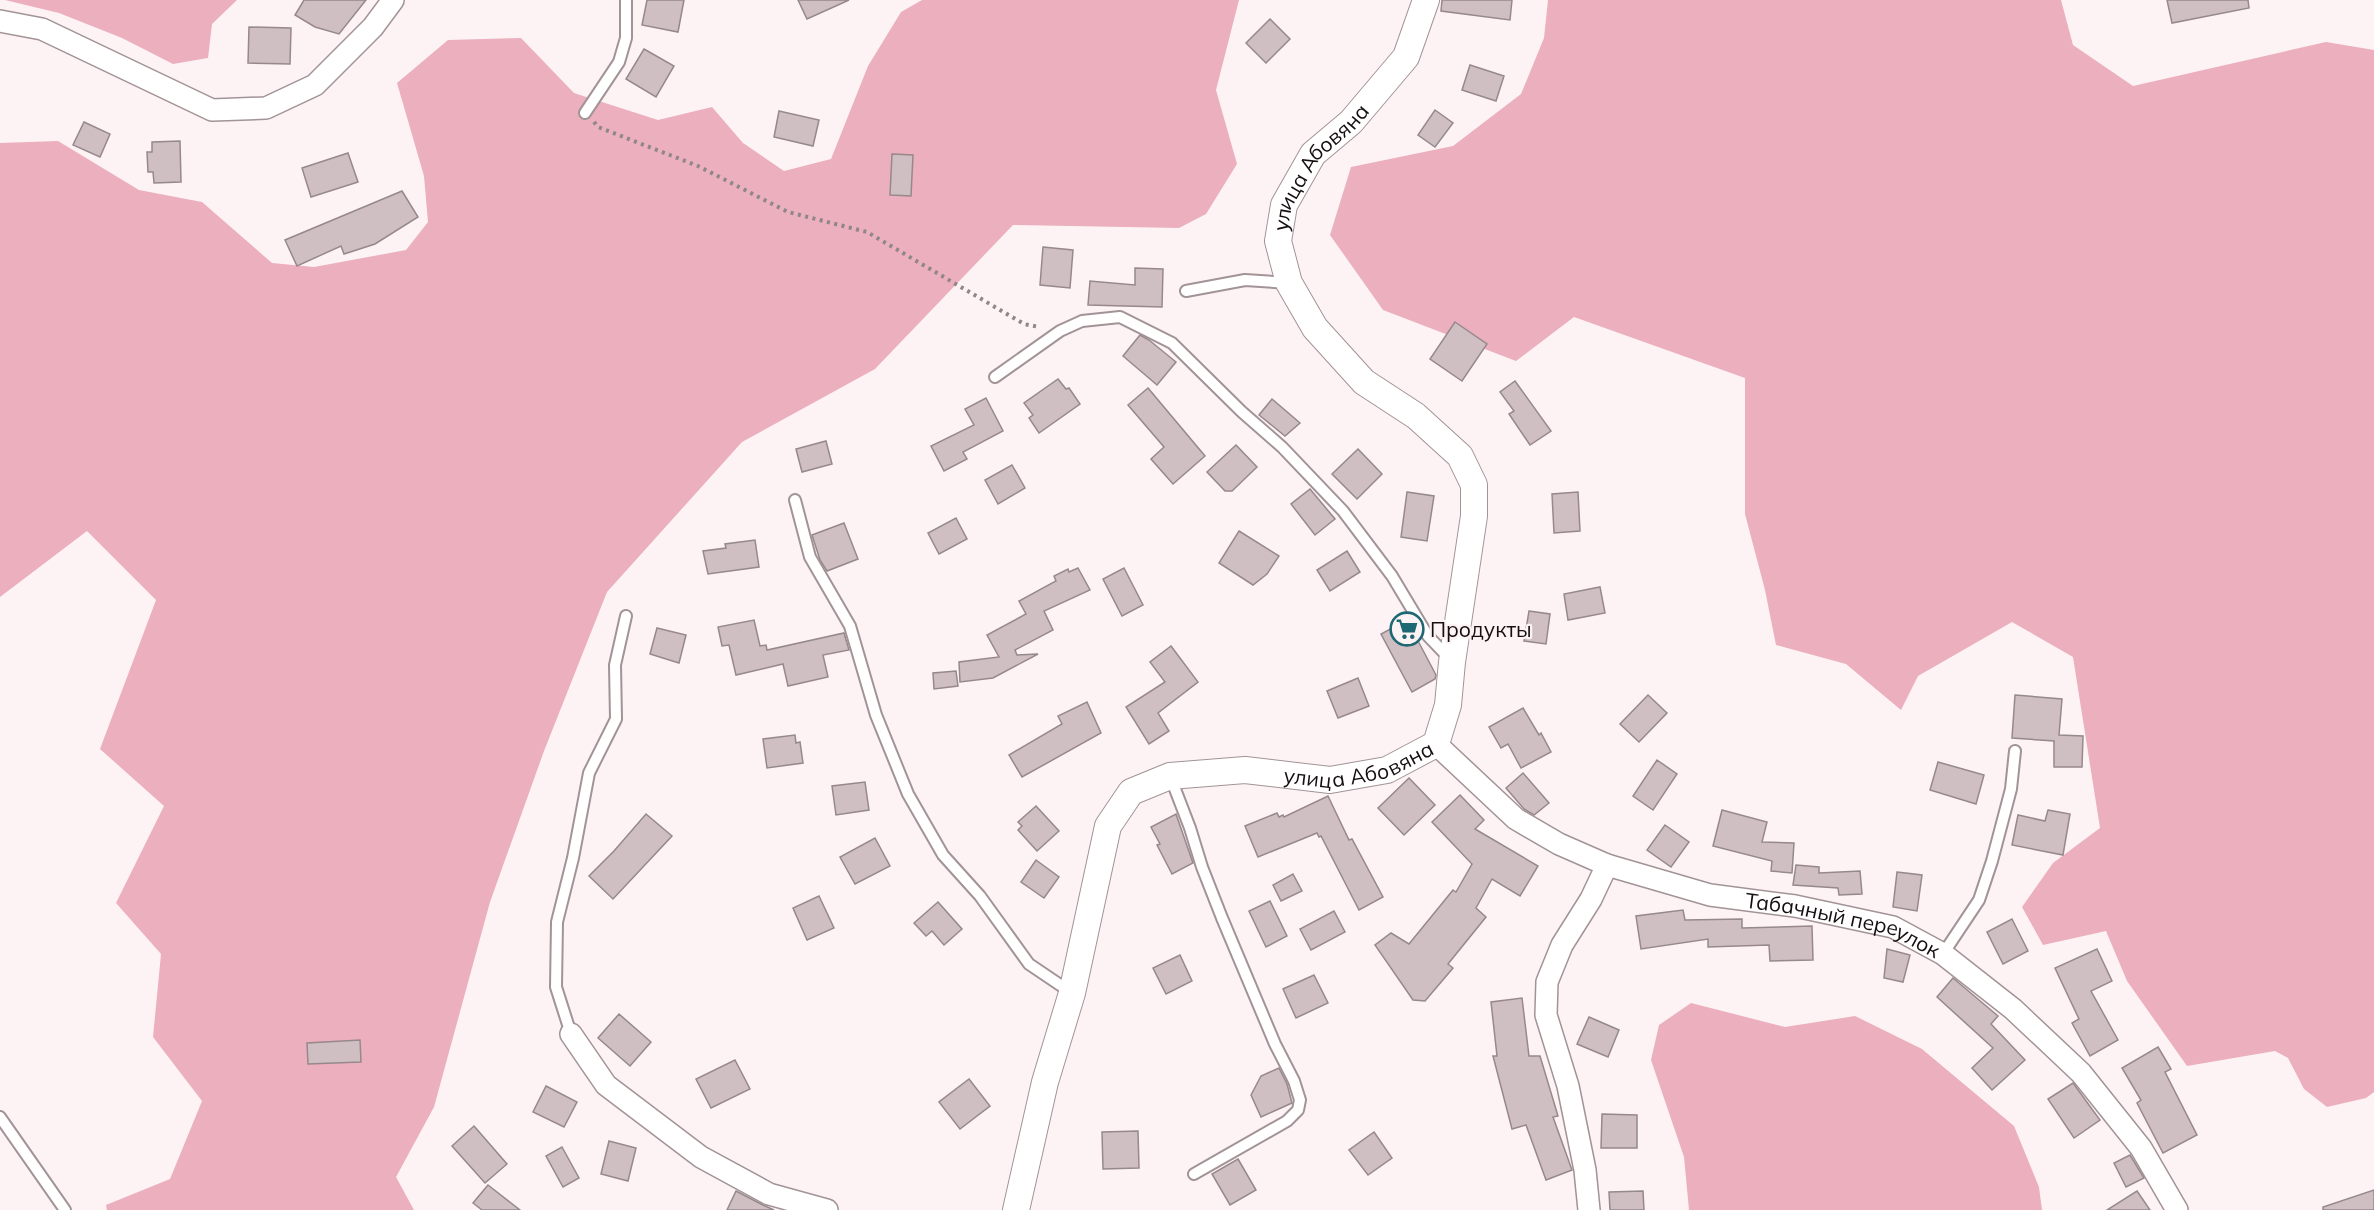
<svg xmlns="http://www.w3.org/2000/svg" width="2374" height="1210" font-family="Mulish,sans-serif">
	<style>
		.forest { fill: #ecafbe }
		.building { fill: #cfbfc2; stroke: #97888c; stroke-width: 1.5 }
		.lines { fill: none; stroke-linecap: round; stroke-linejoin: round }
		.service-casing { stroke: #a29396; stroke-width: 14 }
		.minor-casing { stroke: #a29396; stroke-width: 24 }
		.tertiary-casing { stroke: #a29396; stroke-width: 28 }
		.path { stroke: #8e8688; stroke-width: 4; stroke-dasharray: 3 4.5; stroke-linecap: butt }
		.service { stroke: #fff; stroke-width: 10 }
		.minor { stroke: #fff; stroke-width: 21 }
		.tertiary { stroke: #fff; stroke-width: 26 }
		.labels { text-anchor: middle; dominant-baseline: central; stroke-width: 4.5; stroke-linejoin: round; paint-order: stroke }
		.street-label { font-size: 21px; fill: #150f10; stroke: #fdf3f5 }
		.poi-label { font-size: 21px; fill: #150f10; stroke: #fdf3f5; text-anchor: start }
	</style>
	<rect width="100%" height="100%" fill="#fdf3f5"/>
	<g class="forest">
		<polygon points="5,0 237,0 212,24 208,58 173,64 122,38 59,13"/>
		<polygon points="922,0 1239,0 1216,90 1237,164 1206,214 1179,228 1013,225 875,369 742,442 607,592 544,751 490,902 434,1107 396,1177 414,1210 107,1210 106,1205 170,1179 202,1101 153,1037 161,954 116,903 164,806 100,749 156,600 87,531 0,597 0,143 58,141 139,190 202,202 272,263 314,267 406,250 428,222 424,176 397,83 448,40 521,38 574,93 658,120 712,107 743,143 784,171 831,159 868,66 901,12"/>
		<polygon points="1548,0 2061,0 2073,45 2133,86 2326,42 2374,50 2374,1092 2366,1098 2327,1107 2304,1089 2288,1058 2275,1051 2187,1066 2127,981 2106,931 2043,945 2022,907 2053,863 2100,828 2073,657 2012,622 1918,676 1901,710 1846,664 1776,645 1765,590 1745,514 1745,378 1574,317 1516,361 1383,310 1330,235 1351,167 1453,146 1521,94 1544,38"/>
		<polygon points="1691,1003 1785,1027 1855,1016 1922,1049 2014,1126 2039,1187 2042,1210 1689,1210 1684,1157 1651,1060 1659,1025"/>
	</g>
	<g class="building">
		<polygon points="304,0 366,0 339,34 315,27 295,15"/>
		<polygon points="647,0 684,0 678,32 642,25"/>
		<polygon points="798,0 849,0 807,19"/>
		<polygon points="1442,0 1512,0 1510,20 1441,11"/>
		<polygon points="2167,0 2248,0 2249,8 2172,23"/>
		<polygon points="1270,19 1290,39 1266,63 1246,43"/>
		<polygon points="249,27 291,28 290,64 248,63"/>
		<polygon points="644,49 674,66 656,97 626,79"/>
		<polygon points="1470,65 1504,76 1496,101 1462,90"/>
		<polygon points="1435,110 1453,123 1435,147 1418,135"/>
		<polygon points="779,111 819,120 813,146 774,137"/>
		<polygon points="84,122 110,134 100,157 73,145"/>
		<polygon points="180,141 181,182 154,183 153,172 148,172 147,152 152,152 152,142"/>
		<polygon points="348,153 358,182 311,197 302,168"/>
		<polygon points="892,154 913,155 911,196 890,195"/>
		<polygon points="402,191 418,217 375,244 344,254 341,246 297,266 285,240"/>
		<polygon points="1043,247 1073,250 1070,288 1040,285"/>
		<polygon points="1135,268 1163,269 1162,307 1088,305 1090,281 1135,285"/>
		<polygon points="1455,322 1487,344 1462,381 1430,359"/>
		<polygon points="1140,335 1149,340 1176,362 1157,385 1123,356"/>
		<polygon points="1058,379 1066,389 1069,388 1080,404 1039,433 1029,418 1033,415 1024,403"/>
		<polygon points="1515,381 1551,431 1530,445 1509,414 1514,411 1500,392"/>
		<polygon points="1148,388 1205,456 1173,484 1151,459 1164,447 1128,405"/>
		<polygon points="986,398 1003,431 963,452 967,459 944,471 931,446 974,425 965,409"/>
		<polygon points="1272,399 1300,423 1285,436 1259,415"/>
		<polygon points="826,441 832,464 802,472 796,449"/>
		<polygon points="1236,445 1257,467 1232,491 1225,491 1207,472"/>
		<polygon points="1358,449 1382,474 1357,499 1332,474"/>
		<polygon points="1012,465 1025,488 998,504 985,480"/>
		<polygon points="1310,489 1335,519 1315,535 1291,504"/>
		<polygon points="1407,492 1434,496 1427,541 1401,537"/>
		<polygon points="1578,492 1580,531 1554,533 1552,494"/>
		<polygon points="956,518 967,539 939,554 928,533"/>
		<polygon points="844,523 858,559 827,571 820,560 812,535"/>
		<polygon points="1239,531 1279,556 1267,574 1253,585 1219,563"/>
		<polygon points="755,540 759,567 708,574 703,551 726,548 725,544"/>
		<polygon points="1347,551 1360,572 1330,591 1317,570"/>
		<polygon points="1078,568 1090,590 1044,611 1053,630 1015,650 1017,655 1038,654 993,678 960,682 959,662 999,657 987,635 1026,614 1019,601 1056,581 1054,576 1068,569 1069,572"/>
		<polygon points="1124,568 1143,605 1122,616 1103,579"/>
		<polygon points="1600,587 1605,613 1568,620 1564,594"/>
		<polygon points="1529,611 1550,614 1546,644 1524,641"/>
		<polygon points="754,620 760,646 766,645 767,650 844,633 849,650 823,655 828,677 788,686 783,664 736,675 729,645 722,646 718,627"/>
		<polygon points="1407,620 1436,675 1435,679 1412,692 1381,634"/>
		<polygon points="657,628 686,635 679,663 650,654"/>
		<polygon points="1171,646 1198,682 1158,713 1169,731 1149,744 1126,707 1165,682 1150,662"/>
		<polygon points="956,671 958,686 934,689 933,673"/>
		<polygon points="1358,678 1369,706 1338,718 1327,691"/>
		<polygon points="1648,695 1667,713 1639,742 1620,724"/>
		<polygon points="2015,695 2062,699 2059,735 2083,736 2082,767 2054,767 2054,741 2012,738"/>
		<polygon points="1087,702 1101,733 1022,777 1009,755 1062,724 1058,716"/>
		<polygon points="1523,708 1539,735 1541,733 1551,752 1521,768 1508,744 1501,748 1489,727"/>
		<polygon points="795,735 796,743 800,742 803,763 767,768 763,739"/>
		<polygon points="1657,760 1677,774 1653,810 1633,796"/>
		<polygon points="1938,762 1984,775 1976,804 1930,790"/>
		<polygon points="1523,773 1549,803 1534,815 1524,809 1506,788"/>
		<polygon points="1409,778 1435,805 1404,835 1378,808"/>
		<polygon points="865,782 869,810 836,815 832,786"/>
		<polygon points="1460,795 1484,820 1475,829 1538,866 1520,896 1492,879 1476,908 1486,917 1448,964 1453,968 1425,1001 1413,1000 1375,945 1391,933 1409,944 1453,890 1456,892 1472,864 1432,822"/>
		<polygon points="1328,796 1349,840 1352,839 1383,897 1359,910 1321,836 1319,837 1317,833 1258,857 1245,826 1277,813 1279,817 1283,815 1284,817"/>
		<polygon points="1036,806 1059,831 1037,851 1018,830 1022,826 1018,822"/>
		<polygon points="1722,810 1767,822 1762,842 1794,843 1792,873 1771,871 1772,861 1713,846"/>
		<polygon points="2048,810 2070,814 2063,855 2012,845 2018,815 2045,821"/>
		<polygon points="646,814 672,836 613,899 589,876 614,851"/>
		<polygon points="1176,814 1193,863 1172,874 1157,845 1160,844 1151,827"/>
		<polygon points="1665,825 1689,842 1671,867 1647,850"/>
		<polygon points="875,838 890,866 855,884 840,857"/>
		<polygon points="1036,860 1059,877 1044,898 1021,882"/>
		<polygon points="1796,865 1819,867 1819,873 1860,871 1862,894 1839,895 1838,888 1793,885"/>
		<polygon points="1897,872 1922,875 1917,911 1893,907"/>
		<polygon points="1293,874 1302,891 1281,901 1273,885"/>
		<polygon points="819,896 834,928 807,940 793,908"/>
		<polygon points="1270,901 1287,936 1266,947 1249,911"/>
		<polygon points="938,902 962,929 944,945 932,931 926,936 914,923"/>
		<polygon points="1683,910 1685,920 1742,919 1742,928 1812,926 1813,960 1770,961 1769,945 1708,947 1708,939 1641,949 1636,916"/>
		<polygon points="1334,911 1345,932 1311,950 1300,929"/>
		<polygon points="2012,919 2028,951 2003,964 1987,932"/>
		<polygon points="1887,949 1910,955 1903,982 1884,978"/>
		<polygon points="2097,949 2112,981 2091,991 2118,1040 2090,1056 2072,1023 2079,1019 2055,968"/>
		<polygon points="1180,955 1192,981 1166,994 1153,968"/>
		<polygon points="1314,975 1328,1003 1296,1018 1283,989"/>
		<polygon points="1953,978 1998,1016 1991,1024 2025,1060 1992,1090 1972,1068 1993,1048 1937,997"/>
		<polygon points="1522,998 1529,1056 1540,1056 1558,1116 1553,1117 1572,1170 1546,1180 1526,1125 1512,1129 1493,1056 1497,1056 1491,1002"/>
		<polygon points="619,1014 651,1042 630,1066 598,1038"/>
		<polygon points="1589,1017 1619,1030 1608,1057 1577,1044"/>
		<polygon points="360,1040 361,1062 308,1064 307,1043"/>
		<polygon points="2158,1047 2171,1069 2165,1072 2197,1135 2163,1153 2137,1103 2141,1100 2122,1068"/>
		<polygon points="735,1060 750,1089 711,1108 696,1079"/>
		<polygon points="1279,1068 1287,1084 1292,1103 1261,1117 1251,1095 1261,1076"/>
		<polygon points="969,1079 990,1106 960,1129 939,1102"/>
		<polygon points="2073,1083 2100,1120 2074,1138 2048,1099"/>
		<polygon points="546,1086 577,1102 564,1127 533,1112"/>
		<polygon points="1602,1114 1637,1115 1637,1148 1601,1148"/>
		<polygon points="474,1126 507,1164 485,1183 452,1146"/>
		<polygon points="1138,1131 1139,1168 1103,1169 1102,1132"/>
		<polygon points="1374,1132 1392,1158 1368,1175 1349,1150"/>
		<polygon points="609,1141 636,1148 628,1181 601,1174"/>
		<polygon points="562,1147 579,1178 563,1187 546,1156"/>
		<polygon points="2130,1155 2144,1178 2126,1187 2114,1163"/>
		<polygon points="1238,1159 1256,1190 1230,1205 1212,1174"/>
		<polygon points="488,1185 520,1210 482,1210 473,1203"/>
		<polygon points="2374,1190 2374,1210 2323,1210 2323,1207"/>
		<polygon points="736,1191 763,1205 774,1210 727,1210"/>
		<polygon points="1643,1191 1644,1210 1610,1210 1609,1192"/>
		<polygon points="2137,1191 2150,1210 2107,1210"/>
	</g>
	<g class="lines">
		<g class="service-casing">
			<g id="service">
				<polyline points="585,113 619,62 626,38 626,0"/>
				<polyline points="1186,291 1245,280 1289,283"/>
				<polyline points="995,377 1060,331 1082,321 1120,317 1172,343 1242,412 1282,447 1343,511 1392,576 1428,636 1450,659"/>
				<polyline points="795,500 810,557 850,626 876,715 908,794 943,855 980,896 1029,964 1072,993"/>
				<polyline points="1170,776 1190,828 1202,867 1222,918 1275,1044 1294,1081 1300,1100 1298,1110 1287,1121 1194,1174"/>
				<polyline points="1943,954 1979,900 1992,861 2011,789 2015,751"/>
				<polyline points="571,1034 556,987 557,922 573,858 589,773 616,719 615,665 626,616"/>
				<polyline points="0,1117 65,1210"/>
			</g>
		</g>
		<g class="minor-casing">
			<g id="minor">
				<polyline points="0,21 42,29 212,110 266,108 315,85 373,27 393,0"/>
				<path id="s1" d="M1436,744L1516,819L1559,844L1607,865L1710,895L1795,906L1893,927L1943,954L2013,1009L2081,1073L2141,1148L2177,1210"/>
				<polyline points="571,1034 606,1085 701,1157 769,1194 827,1210"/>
				<polyline points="1589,1210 1585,1170 1568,1086 1546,1015 1547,982 1562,945 1591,899 1607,865"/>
			</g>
		</g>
		<g class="tertiary-casing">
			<g id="tertiary">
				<path id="s2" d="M1016,1210L1045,1082L1072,993L1108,826L1131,792L1170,776L1245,770L1330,780L1387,770L1436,744L1448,705L1452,662L1474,516V485L1460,456L1416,416L1364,382L1315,328L1289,283L1278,241L1284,205L1313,154L1351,122L1406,57L1426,0"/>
			</g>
		</g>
		<polyline class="path" points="594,122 598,127 698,166 788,212 867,232 1024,324 1039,327"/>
		<use href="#service" class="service"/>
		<use href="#minor" class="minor"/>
		<use href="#tertiary" class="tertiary"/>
	</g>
	<defs>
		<g id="supermarket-ring" transform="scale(1.725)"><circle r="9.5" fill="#fdf3f5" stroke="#1e6873" stroke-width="1.5"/><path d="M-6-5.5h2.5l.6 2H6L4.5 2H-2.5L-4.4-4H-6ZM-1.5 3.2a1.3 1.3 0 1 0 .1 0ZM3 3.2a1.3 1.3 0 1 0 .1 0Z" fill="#1e6873"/></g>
	</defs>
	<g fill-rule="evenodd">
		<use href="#supermarket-ring" x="1407" y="629"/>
	</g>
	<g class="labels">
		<g class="street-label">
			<text stroke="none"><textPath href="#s2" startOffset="1425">улица Абовяна</textPath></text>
			<text stroke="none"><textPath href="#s2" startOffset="670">улица Абовяна</textPath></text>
			<text stroke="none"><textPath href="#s1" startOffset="456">Табачный переулок</textPath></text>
		</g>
		<g class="poi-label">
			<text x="1430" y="629">Продукты</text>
		</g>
	</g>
</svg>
